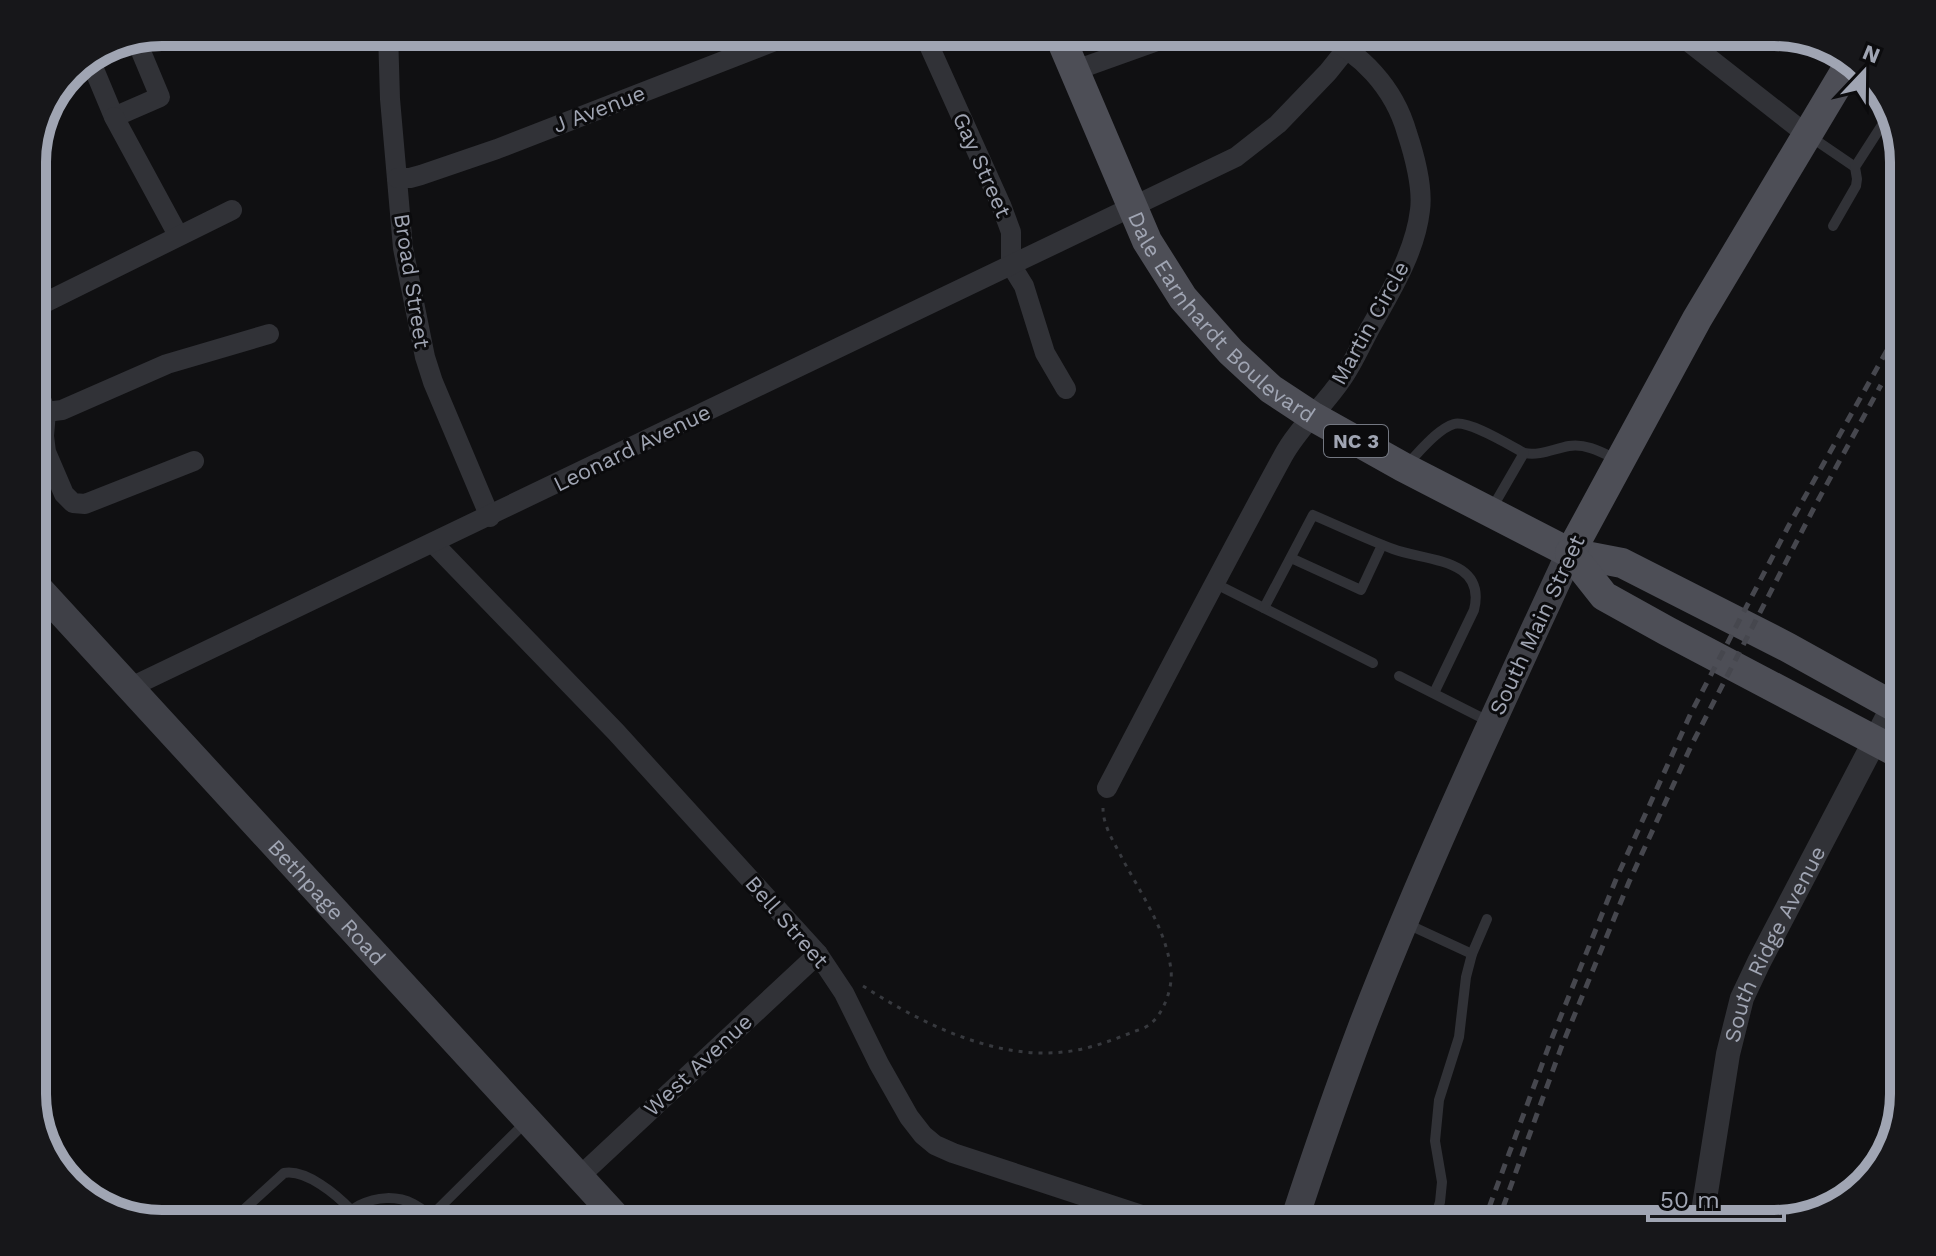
<svg xmlns="http://www.w3.org/2000/svg" width="1936" height="1256" font-family="'Work Sans',sans-serif">
	<style>
		.lines { fill: none; stroke-linecap: round; stroke-linejoin: round }
		.path { stroke: #37393e; stroke-width: 3; stroke-dasharray: 4 6; stroke-linecap: butt }
		.service { stroke: #313237; stroke-width: 10 }
		.minor { stroke: #313237; stroke-width: 20 }
		.tertiary { stroke: #313237; stroke-width: 24 }
		.secondary { stroke: #3f4047; stroke-width: 28 }
		.primary { stroke: #4d4e56; stroke-width: 30 }
		.rail { stroke: #46474e; stroke-width: 5; stroke-dasharray: 10 8; stroke-linecap: butt }
		.labels { text-anchor: middle; dominant-baseline: central; stroke-width: 6; stroke-linejoin: round; paint-order: stroke }
		.shield { fill: #0b0b0d; stroke: #737781; stroke-width: 2 }
		.shield-label { font-size: 20px; font-weight: bold; fill: #a0a5b3 }
		.street-label { font-size: 22px; fill: #a0a5b3; stroke: #0b0b0d }
		.rim { fill: none; stroke: #a0a5b3; stroke-width: 10 }
	</style>
	<rect width="100%" height="100%" fill="#101012"/>
	<g class="lines">
		<path class="path" d="M863,986C919,1022 994,1060 1063,1052C1087,1050 1110,1041 1133,1032C1138,1030 1145,1028 1149,1025C1164,1014 1173,987 1171,970C1166,929 1141,894 1122,858C1114,842 1103,826 1103,808"/>
		<g class="service">
			<polyline points="1811,137 1855,167"/>
			<polyline points="1833,226 1856,186 1857,179 1855,167 1891,111"/>
			<path d="M1405,466C1418,454 1437,429 1454,424C1469,420 1509,445 1524,453C1540,456 1553,449 1569,446C1586,443 1603,453 1618,460"/>
			<polyline points="1491,510 1524,453"/>
			<polyline points="1291,558 1361,590 1382,545"/>
			<polyline points="1214,583 1373,663"/>
			<path d="M1264,608L1313,515C1339,526 1366,539 1393,549C1425,561 1487,558 1474,610L1434,693"/>
			<polyline points="1399,676 1490,722"/>
			<polyline points="1405,923 1472,954"/>
			<polyline points="430,1217 526,1122"/>
			<path d="M228,1224L284,1173C306,1169 337,1195 351,1210"/>
			<path d="M338,1224C361,1192 412,1187 435,1224"/>
			<polyline points="1433,1224 1440,1202 1442,1182 1435,1141 1439,1100 1459,1037 1466,977 1472,954 1487,919"/>
		</g>
		<g class="minor">
			<polyline points="388,32 390,99 403,248 425,357 433,382 490,517"/>
			<polyline points="923,32 1001,205 1011,232 1011,265 1024,286 1045,353 1066,389"/>
			<polyline points="1676,32 1806,134"/>
			<polyline points="91,62 114,117 160,97 137,42"/>
			<polyline points="1073,71 1182,32"/>
			<polyline points="114,117 178,235"/>
			<polyline points="397,178 410,178 421,175 497,149 798,32"/>
			<polyline points="32,309 232,210"/>
			<polyline points="32,376 46,412 44,436 46,452 64,494 73,503 85,504 194,461"/>
			<polyline points="46,412 62,410 167,364 269,334"/>
			<polyline points="434,544 616,732 818,954 844,993 879,1064 909,1117 923,1135 935,1145 953,1153 1169,1224"/>
			<path d="M131,687C501,513 868,333 1236,157L1278,124L1328,72L1360,32"/>
			<path d="M1107,788C1165,677 1223,566 1283,456C1298,428 1324,406 1342,379C1352,365 1360,347 1368,332C1389,294 1415,254 1420,210C1423,188 1414,154 1407,133C1394,87 1361,53 1318,32"/>
			<polyline points="579,1177 818,954"/>
		</g>
		<path class="tertiary" id="s1" d="M1701,1224L1728,1054L1742,998L1759,962L1893,706L1904,682"/>
		<g class="secondary">
			<path id="s2" d="M32,581L623,1224"/>
			<path d="M1293,1224C1315,1157 1338,1090 1363,1024C1425,864 1498,709 1570,553"/>
		</g>
		<g class="primary">
			<path id="s3" d="M1058,32L1147,241L1183,298L1231,352L1271,389L1312,416L1403,467L1570,553L1622,563L1787,647L1904,712"/>
			<polyline points="1570,553 1697,319 1852,60"/>
			<polyline points="1570,553 1604,596 1667,631 1904,756"/>
		</g>
		<g class="rail">
			<polyline points="1483,1224 1550,1043 1617,877 1691,713 1788,527 1904,320"/>
			<polyline points="1497,1224 1561,1048 1629,882 1692,744 1816,504 1881,385"/>
		</g>
	</g>
	<g class="labels">
		<rect class="shield" x="1324" y="425" width="64" height="32" rx="6"/>
		<g class="shield-label">
			<text x="1356" y="441">NC 3</text>
		</g>
		<g class="street-label">
			<text transform="translate(599 109) rotate(-21)">J Avenue</text>
			<text transform="translate(982 165) rotate(66)">Gay Street</text>
			<text transform="translate(412 281) rotate(81)">Broad Street</text>
			<text stroke="none"><textPath href="#s3" startOffset="334">Dale Earnhardt Boulevard</textPath></text>
			<text transform="translate(1370 323) rotate(-61)">Martin Circle</text>
			<text transform="translate(632 448) rotate(-26)">Leonard Avenue</text>
			<text transform="translate(1537 625) rotate(-65)">South Main Street</text>
			<text stroke="none"><textPath href="#s2" startOffset="436">Bethpage Road</textPath></text>
			<text transform="translate(787 922) rotate(49)">Bell Street</text>
			<text stroke="none"><textPath href="#s1" startOffset="292">South Ridge Avenue</textPath></text>
			<text transform="translate(698 1065) rotate(-43)">West Avenue</text>
		</g>
	</g>
	<path d="M0 0H1936V1256H0ZM162 46H1774A116 116 0 0 1 1890 162V1094A116 116 0 0 1 1774 1210H162A116 116 0 0 1 46 1094V162A116 116 0 0 1 162 46Z" fill="#17171a" fill-rule="evenodd"/>
	<path class="rim" d="M162 46H1774A116 116 0 0 1 1890 162V1094A116 116 0 0 1 1774 1210H162A116 116 0 0 1 46 1094V162A116 116 0 0 1 162 46Z"/>
	<g transform="translate(1864 72) rotate(22)" stroke="#0b0b0d" stroke-width="6" paint-order="stroke">
	<path d="M0-6L14 30L0 20L-14 30Z" fill="#a0a5b3"/>
	<text y="-12" font-size="22" font-weight="bold" text-anchor="middle" fill="#a0a5b3">N</text>
	</g>
	<path d="M1648 1208v12h136v-12" fill="none" stroke="#a0a5b3" stroke-width="4"/>
	<text x="1660" y="1208" font-size="24" fill="#a0a5b3" stroke="#0b0b0d" stroke-width="6" paint-order="stroke">50 m</text>
</svg>
